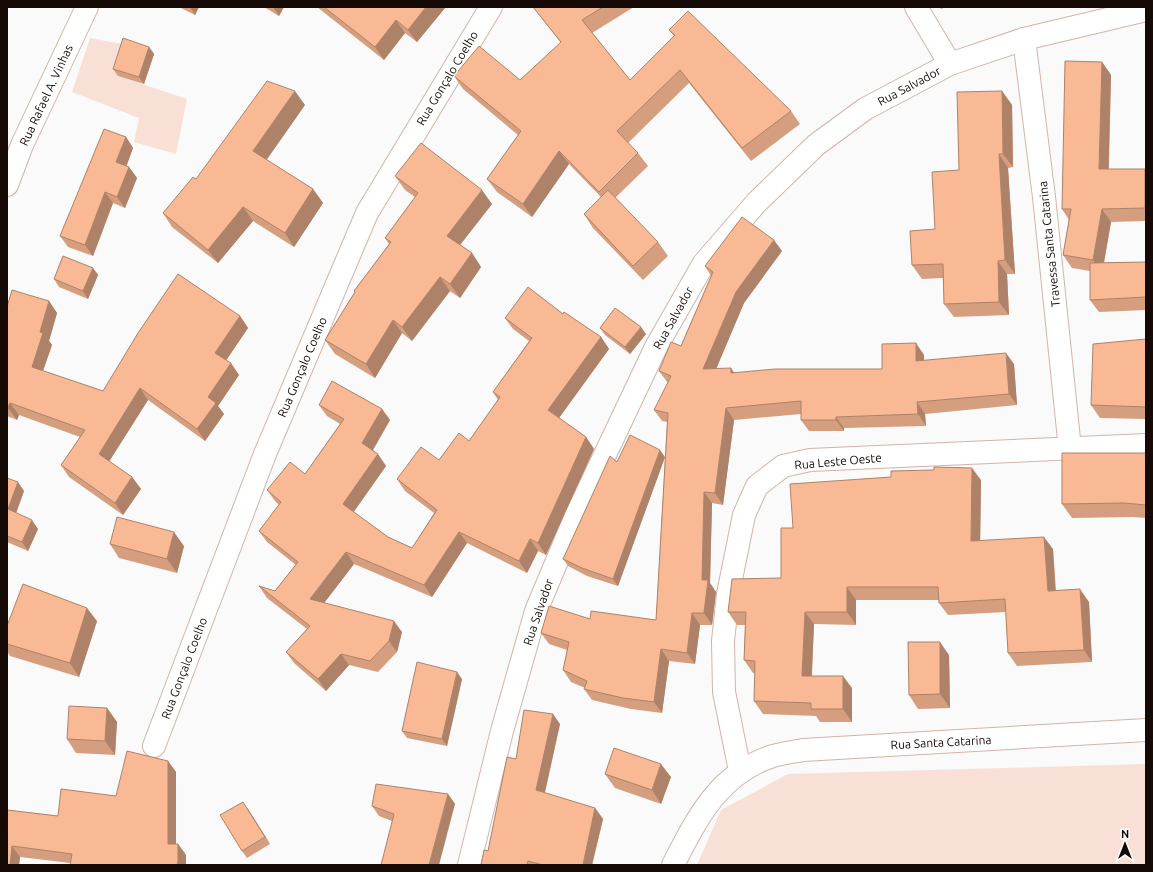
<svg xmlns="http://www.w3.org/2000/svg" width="1153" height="872" font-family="Ubuntu,sans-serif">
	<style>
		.green { fill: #f9e0d6 }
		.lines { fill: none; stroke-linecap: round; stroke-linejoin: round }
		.minor-casing { stroke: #d3b3a6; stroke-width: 24 }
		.minor { stroke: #fff; stroke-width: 22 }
		.wall { fill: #d59f7f }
		.shaded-wall { fill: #ae8268 }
		.building { fill: #f8b994; stroke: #ae8268 }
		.labels { text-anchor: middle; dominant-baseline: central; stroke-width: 3; stroke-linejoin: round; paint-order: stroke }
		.street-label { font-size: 12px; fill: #150a06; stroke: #fff }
	</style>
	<rect width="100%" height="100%" fill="#fafafa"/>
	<g class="green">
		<polygon points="90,38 128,45 118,76 187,99 176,154 134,142 139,118 72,92"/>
		<polygon points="1146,764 1146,865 697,865 721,810 788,774"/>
	</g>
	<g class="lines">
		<g class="minor-casing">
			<g id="minor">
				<polyline points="916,7 950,64"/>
				<polyline points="1024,39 1044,197 1070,449"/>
				<polyline points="7,185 22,145 87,7"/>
				<polyline points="154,746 265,454 367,213 491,7"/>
				<polyline points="740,771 724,692 723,641 728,594 744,515 757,486 783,466 810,460 1146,445"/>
				<polyline points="469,865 502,731 536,611 575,518 656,347 704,263 757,202 816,145 865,109 950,64 1024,39 1146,10"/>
				<path d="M673,865C697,818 719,773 773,756C783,753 794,752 803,750L1146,730"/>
			</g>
		</g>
		<use href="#minor" class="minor"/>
	</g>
	<g class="wall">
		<polygon points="179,7 199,7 195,15"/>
		<polygon points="264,7 284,7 279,16"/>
		<polygon points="317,7 444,7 445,8 417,42 405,33 384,60"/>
		<polygon points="533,7 634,7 592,33 630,80 674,36 669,30 791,111 800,124 751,161 689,83 628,143 638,153 648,166 615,198 658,242 668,256 643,280 593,228 584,214 601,197 569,164 532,217 497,192 487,179 518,135 463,89 454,76 520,80 561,43"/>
		<polygon points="940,7 946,7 941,9"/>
		<polygon points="149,47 154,54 144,84 118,76 113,69"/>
		<polygon points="1102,62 1111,75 1109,169 1145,169 1146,171 1146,221 1111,222 1104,263 1146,262 1146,310 1099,312 1090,300 1090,271 1072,268 1063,255 1069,220 1062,209"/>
		<polygon points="1002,91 1012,105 1013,167 1008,168 1015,274 1007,274 1009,315 954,317 944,304 943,278 922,279 912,265 935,229 959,170"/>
		<polygon points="305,105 266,160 313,189 323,203 294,247 253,221 218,263 172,227 163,213 196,179"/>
		<polygon points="126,137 133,148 126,166 129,167 137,178 125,208 113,203 93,256 68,247 60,236"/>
		<polygon points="395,176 492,204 460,245 472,253 481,267 460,298 450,291 412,341 402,333 375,378 335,354 325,340 355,292 354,291 389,244 385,238 415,197 405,190"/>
		<polygon points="782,251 744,303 716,369 734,373 882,369 924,355 924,360 1014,364 1017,405 925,414 926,426 844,428 844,431 809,431 801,420 801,414 734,420 723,505 712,503 710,583 716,592 712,625 700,625 695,664 669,661 662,713 631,709 592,700 584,689 585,688 571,682 563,670 567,650 549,644 541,633 590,619 656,620 667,422 662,421 654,410 668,383 659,371 681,346 711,276 705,266"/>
		<polygon points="93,268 98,275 88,299 59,287 54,279"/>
		<polygon points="49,301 57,313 49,341 52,345 43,371 103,391 240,316 248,328 226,360 239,375 218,406 224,414 205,441 148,400 109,461 132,477 141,489 123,515 69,477 61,465 80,437 19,415 17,420 7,416 7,307"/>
		<polygon points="563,314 601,337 609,349 559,418 586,437 594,449 546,555 538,551 527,573 467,543 432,597 354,564 324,603 402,632 397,652 378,672 349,665 326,691 294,663 286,652 307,629 267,598 259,586 275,591 296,565 267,542 259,531 279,505 275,501 267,490 305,474 340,424 327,416 319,405 382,409 390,420 373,450 386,466 353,512 388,537 412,548 434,513 405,491 397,479 439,460 469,441 498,400 493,392 529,341 513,329 505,318"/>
		<polygon points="600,328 646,334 630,354 605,335"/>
		<polygon points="1146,339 1146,419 1100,418 1091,405"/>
		<polygon points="1146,453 1146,518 1133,517 1072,518 1062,504"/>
		<polygon points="665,457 618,586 587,576 568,566 563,559 617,462"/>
		<polygon points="7,478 24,491 16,513 38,529 28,551 7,542"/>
		<polygon points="981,480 980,540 1053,549 1056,590 1089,602 1092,662 1017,666 1008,653 1006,612 948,615 939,603 939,600 856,600 856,625 814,624 812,676 852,688 852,722 820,722 816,716 763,714 754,701 755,673 753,673 744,660 745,625 737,625 728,612 781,578 793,528"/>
		<polygon points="110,544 184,546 177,573 119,558"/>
		<polygon points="97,621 79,677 10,656 7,651 7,626"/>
		<polygon points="949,655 950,708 918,709 909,695"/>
		<polygon points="462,679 447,746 407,738 402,731"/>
		<polygon points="107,708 117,722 115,755 76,753 67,739"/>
		<polygon points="560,724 545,793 595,808 603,819 592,865 481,865 488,851 516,759"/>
		<polygon points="168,761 176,772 176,844 178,844 186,855 186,865 70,863 20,857 19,865 7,865 7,810 58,816 116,796"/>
		<polygon points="605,774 671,777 661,804 615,788"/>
		<polygon points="448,794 455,804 392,821 379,816 372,806"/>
		<polygon points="248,809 270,844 247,858 242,851"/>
	</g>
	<g class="shaded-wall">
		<polygon points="190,7 199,7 195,15"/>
		<polygon points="273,7 284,7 279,16"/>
		<polygon points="426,7 444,7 445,8 417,42 408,30"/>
		<polygon points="396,20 405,33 384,60 375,47"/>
		<polygon points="149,47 154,54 144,84 139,77"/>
		<polygon points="1102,62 1111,75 1108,182 1099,169"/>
		<polygon points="295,91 305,105 263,165 253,151"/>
		<polygon points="1002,91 1012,105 1013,167 1003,154"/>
		<polygon points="126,137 133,148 124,173 116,162"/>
		<polygon points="559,151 569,164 532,217 523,204"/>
		<polygon points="999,154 1008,168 1015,274 1005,260"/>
		<polygon points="129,167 137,178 125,208 117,197"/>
		<polygon points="1145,169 1146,171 1146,209 1145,208"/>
		<polygon points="313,189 323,203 294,247 285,233"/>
		<polygon points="482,190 492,204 456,250 447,236"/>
		<polygon points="105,192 113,203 93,256 85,245"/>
		<polygon points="243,207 253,221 218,263 208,250"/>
		<polygon points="1102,209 1111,222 1102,273 1093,260"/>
		<polygon points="774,240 782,251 744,303 711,381 703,369 736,292"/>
		<polygon points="472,253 481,267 460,298 450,284"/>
		<polygon points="998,261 1007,274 1009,315 999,302"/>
		<polygon points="93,268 98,275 88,299 83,291"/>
		<polygon points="440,277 450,291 412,341 402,327"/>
		<polygon points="49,301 57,313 49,341 52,345 40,379 32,367 40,332"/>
		<polygon points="240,316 248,328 223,365 215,353"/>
		<polygon points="393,320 402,333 375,378 366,364"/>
		<polygon points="641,327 646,334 630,354 625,347"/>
		<polygon points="601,337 609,349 556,422 548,410"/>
		<polygon points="916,343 924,355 924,372 916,361"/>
		<polygon points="1006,353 1014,364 1017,405 1009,394"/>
		<polygon points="231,363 239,375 218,406 224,414 205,441 197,429 208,397"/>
		<polygon points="731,368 739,380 731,373"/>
		<polygon points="140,388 148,400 107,465 99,454"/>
		<polygon points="917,402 925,414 926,426 918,414"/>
		<polygon points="10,403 19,415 17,420 8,408"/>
		<polygon points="726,408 734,420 723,505 715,493"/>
		<polygon points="382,409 390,420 370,455 362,443"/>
		<polygon points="836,417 844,428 844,431 836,420"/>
		<polygon points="586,437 594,449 546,555 538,543"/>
		<polygon points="660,450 665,457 618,586 613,579"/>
		<polygon points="378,454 386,466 351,516 343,504"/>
		<polygon points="972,468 981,480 980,554 971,541"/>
		<polygon points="132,477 141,489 123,515 115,503"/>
		<polygon points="18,482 24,491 14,519 8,509"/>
		<polygon points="704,492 712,503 710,583 716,592 712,625 704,613 702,580"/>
		<polygon points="32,520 38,529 28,551 22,542"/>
		<polygon points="174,532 184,546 177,573 167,559"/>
		<polygon points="459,532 467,543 432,597 424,585"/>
		<polygon points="1044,537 1053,549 1056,603 1048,591"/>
		<polygon points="530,539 538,551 527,573 519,561"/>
		<polygon points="346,552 354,564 318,611 310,599"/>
		<polygon points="847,587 856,600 856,625 847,612"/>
		<polygon points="1080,589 1089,602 1092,662 1084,650"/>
		<polygon points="87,608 97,621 79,677 70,663"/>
		<polygon points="805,612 814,624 811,688 802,676"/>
		<polygon points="692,613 700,625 695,664 687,653"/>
		<polygon points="394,621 402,632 397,652 389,641"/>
		<polygon points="940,642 949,655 950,708 940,694"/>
		<polygon points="661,649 669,661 662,713 654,702"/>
		<polygon points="341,654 349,665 326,691 318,679"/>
		<polygon points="457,672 462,679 447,746 442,739"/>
		<polygon points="843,676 852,688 852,722 843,709"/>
		<polygon points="107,708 117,722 115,755 105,741"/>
		<polygon points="553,714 560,724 543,800 536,790"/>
		<polygon points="168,761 176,772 176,855 168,844"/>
		<polygon points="661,764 671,777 661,804 652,790"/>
		<polygon points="448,794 455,804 439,865 429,865"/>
		<polygon points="243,802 248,809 270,844 265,837"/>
		<polygon points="595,808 603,819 592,865 583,865"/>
		<polygon points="178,844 186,855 186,865 177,865"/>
		<polygon points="12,846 20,857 19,865 10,865"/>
	</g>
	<g class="building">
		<polygon points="324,7 426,7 408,30 396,20 375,47"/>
		<polygon points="533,7 603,7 582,20 630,80 675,35 669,30 688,11 791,111 742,148 680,70 617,131 638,153 599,192 559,151 523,204 487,179 521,131 454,76 479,46 520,80 561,42"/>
		<polygon points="123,38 149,47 139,77 113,69"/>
		<polygon points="1065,61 1102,62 1099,169 1145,169 1145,208 1102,209 1093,260 1063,255 1071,209 1062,209"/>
		<polygon points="267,81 295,91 253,151 313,189 285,233 243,207 208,250 163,213 193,177 196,179"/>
		<polygon points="1002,91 1003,154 999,154 1005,260 998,261 999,302 944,304 943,264 912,265 910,231 935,229 932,172 959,170 957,92"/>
		<polygon points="104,129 126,137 116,162 129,167 117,197 105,192 85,245 60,236"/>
		<polygon points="421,143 482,190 447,236 472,253 450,284 440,277 402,327 393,320 366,364 325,340 355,292 354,291 391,242 385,238 418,193 395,176"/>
		<polygon points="608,190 658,242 633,266 584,214"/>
		<polygon points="742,217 774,240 736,292 703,369 731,368 731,373 775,369 882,369 882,344 916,343 916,361 1006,353 1009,394 917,402 918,414 836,417 836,420 801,420 801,401 726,408 715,493 704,492 702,580 708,580 704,613 692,613 687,653 661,649 654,702 623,698 584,689 587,681 563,670 569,642 541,633 549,606 590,619 591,611 656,620 668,413 654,410 671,376 659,371 671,342 681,346 713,272 705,266"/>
		<polygon points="63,256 93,268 83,291 54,279"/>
		<polygon points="1146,262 1146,297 1090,300 1090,263"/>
		<polygon points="178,274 240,316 215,353 231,363 208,397 216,403 197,429 140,388 99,454 132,477 115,503 61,465 85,430 10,403 8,408 7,407 7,307 12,290 49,301 40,332 43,333 32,367 103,391 138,333"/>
		<polygon points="528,287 563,314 564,312 601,337 548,410 586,437 538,543 530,539 519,561 459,532 424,585 346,552 310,599 394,621 389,641 370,661 341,654 318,679 286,652 310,626 259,586 275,591 298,562 259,531 281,502 267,490 290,462 305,474 344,419 319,405 332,381 382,409 362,443 378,454 343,504 388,537 412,548 437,510 397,479 421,447 439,460 459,433 469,441 500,397 493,392 532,338 505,318"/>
		<polygon points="615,308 641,327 625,347 600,328"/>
		<polygon points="1146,339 1146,407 1091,405 1093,344"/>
		<polygon points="630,435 660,450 613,579 582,568 563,559 610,456 617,462"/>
		<polygon points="1062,453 1146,453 1146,505 1124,503 1062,504"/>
		<polygon points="934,467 972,468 971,541 1044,537 1048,591 1080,589 1084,650 1008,653 1005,599 939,603 938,587 847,587 847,612 805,612 802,676 843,676 843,709 811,709 811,703 754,701 755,661 744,660 746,612 728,612 732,579 781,578 781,528 793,528 790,484 891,477 891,471 934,470"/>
		<polygon points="7,478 18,482 8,509 32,520 22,542 7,536"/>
		<polygon points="117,517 174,532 167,559 110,544"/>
		<polygon points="23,584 87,608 70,663 7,644 7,626"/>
		<polygon points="908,642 940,642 940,694 909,695"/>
		<polygon points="417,662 457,672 442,739 402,731"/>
		<polygon points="69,706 107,708 105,741 67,739"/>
		<polygon points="524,710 553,714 536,790 595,808 583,865 543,865 528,861 527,865 481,865 484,850 488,851 507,757 516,759"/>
		<polygon points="614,748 661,764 652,790 605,774"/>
		<polygon points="127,751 168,761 168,844 178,844 178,861 177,865 70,865 72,854 12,846 10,865 7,865 7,810 58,816 61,789 116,796"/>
		<polygon points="376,784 448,794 429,865 381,865 394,814 372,806"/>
		<polygon points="243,802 265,837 242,851 220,815"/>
	</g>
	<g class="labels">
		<g class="street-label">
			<text transform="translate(447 78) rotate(-59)">Rua Gonçalo Coelho</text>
			<text transform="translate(909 86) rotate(-28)">Rua Salvador</text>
			<text transform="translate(46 95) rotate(-65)">Rua Rafael A. Vinhas</text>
			<text transform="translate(1049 244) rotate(-96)">Travessa Santa Catarina</text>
			<text transform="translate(673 318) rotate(-61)">Rua Salvador</text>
			<text transform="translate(302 367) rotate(-67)">Rua Gonçalo Coelho</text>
			<text transform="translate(838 461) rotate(-5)">Rua Leste Oeste</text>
			<text transform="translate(538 612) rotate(-71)">Rua Salvador</text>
			<text transform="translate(184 668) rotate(-69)">Rua Gonçalo Coelho</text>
			<text transform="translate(941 742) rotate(-3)">Rua Santa Catarina</text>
		</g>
	</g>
	<rect width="1153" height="872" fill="none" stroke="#150a06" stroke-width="16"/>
	<g transform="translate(1125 844)" stroke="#ffffff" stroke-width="3" paint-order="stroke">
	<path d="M0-3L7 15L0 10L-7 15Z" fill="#150a06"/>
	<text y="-6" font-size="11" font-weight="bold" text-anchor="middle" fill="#150a06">N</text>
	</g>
</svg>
